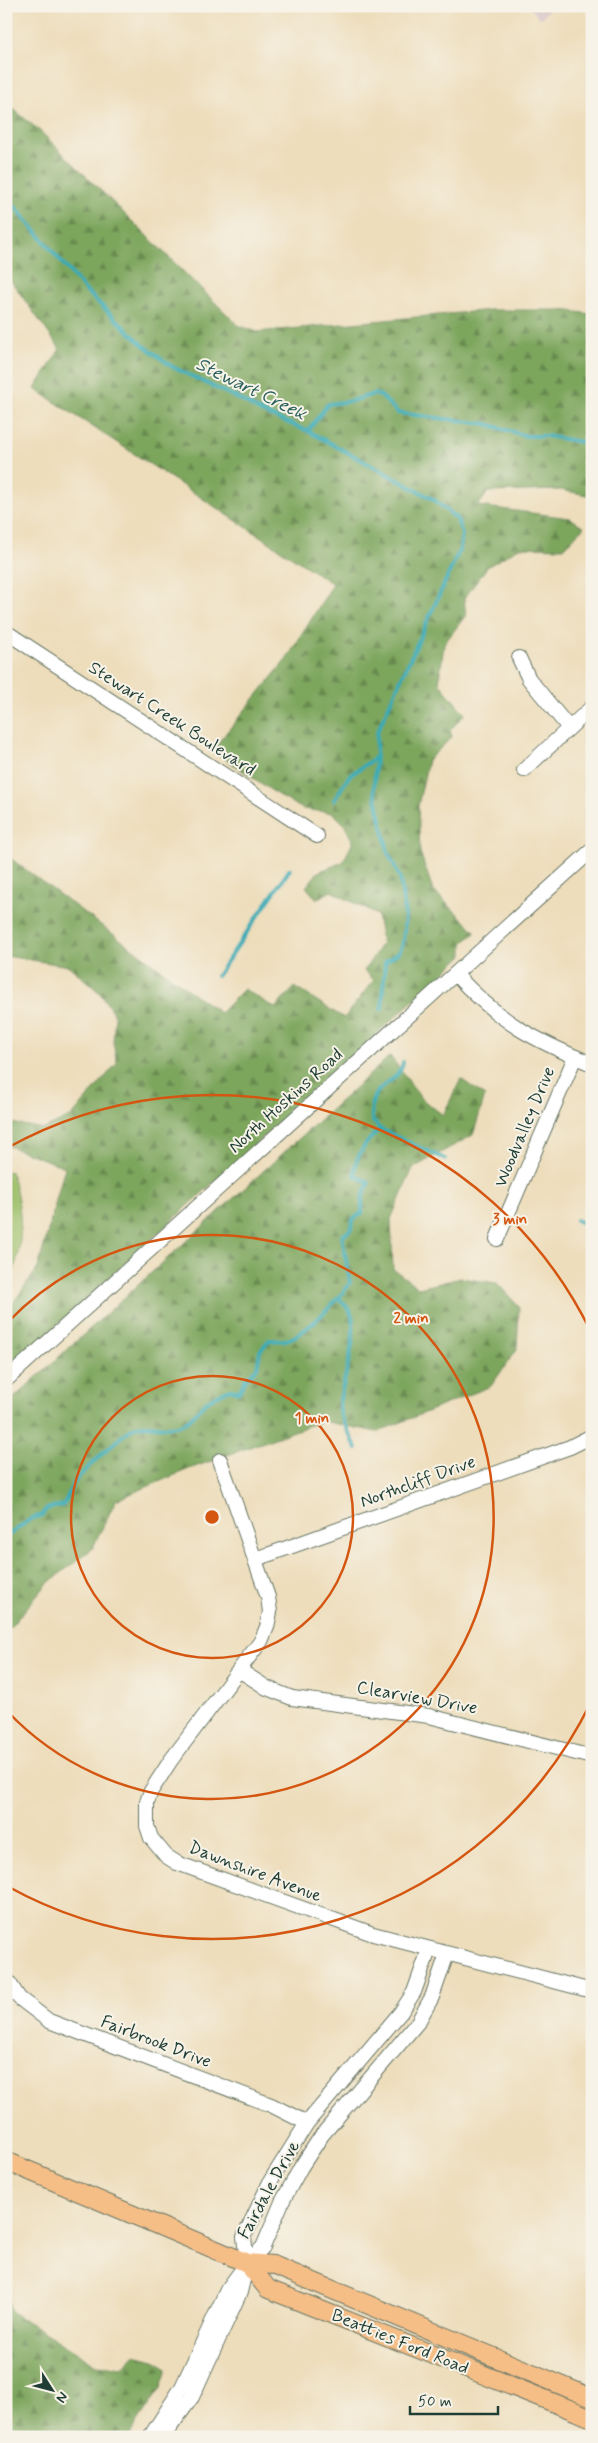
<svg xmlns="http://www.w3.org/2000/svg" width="598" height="2443" font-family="Mynerve,sans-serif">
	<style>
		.industrial { fill: #d2bec3 }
		.green { fill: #9cbf69; stroke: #5e7e4e }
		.forest { fill: url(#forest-firs); stroke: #4e7248 }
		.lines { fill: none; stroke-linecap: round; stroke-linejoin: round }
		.stream { stroke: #39aab5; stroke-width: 4 }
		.minor-casing { stroke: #677563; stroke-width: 16 }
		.major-casing { stroke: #677563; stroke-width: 20 }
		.minor { stroke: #fff; stroke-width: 14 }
		.major { stroke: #f6be87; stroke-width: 18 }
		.ring { fill: none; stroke: #d45610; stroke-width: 2.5 }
		.labels { text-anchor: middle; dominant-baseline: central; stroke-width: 4; stroke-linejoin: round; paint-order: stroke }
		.street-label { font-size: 18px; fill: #1f3d34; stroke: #f7f3e8 }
		.water-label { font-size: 19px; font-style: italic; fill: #275e5b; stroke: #f7f3e8 }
		.centre { fill: #d45610; stroke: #f7f3e8; stroke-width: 2.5 }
		.ring-label { font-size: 15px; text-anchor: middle; font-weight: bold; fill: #d45610; stroke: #f7f3e8; stroke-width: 4; stroke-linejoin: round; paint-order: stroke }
	</style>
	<defs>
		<pattern id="forest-firs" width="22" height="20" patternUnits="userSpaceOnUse" patternTransform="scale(1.25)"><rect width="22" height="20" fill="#7da65d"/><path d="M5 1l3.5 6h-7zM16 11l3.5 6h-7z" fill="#66884e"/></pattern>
	</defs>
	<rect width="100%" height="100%" fill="#f7f3e8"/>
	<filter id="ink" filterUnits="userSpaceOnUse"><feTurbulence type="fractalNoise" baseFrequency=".02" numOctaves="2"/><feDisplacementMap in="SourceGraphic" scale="10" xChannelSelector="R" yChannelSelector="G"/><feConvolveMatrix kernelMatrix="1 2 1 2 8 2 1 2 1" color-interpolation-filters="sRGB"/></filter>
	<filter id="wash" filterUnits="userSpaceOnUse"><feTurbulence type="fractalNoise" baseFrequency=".0096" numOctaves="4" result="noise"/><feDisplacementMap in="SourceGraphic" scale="20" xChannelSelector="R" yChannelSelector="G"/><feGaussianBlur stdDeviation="1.12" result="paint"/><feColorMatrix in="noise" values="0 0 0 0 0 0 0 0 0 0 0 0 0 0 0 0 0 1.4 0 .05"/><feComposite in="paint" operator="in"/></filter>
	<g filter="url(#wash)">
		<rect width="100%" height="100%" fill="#edddbb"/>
		<polygon class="industrial" points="529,6 552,6 540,19"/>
		<path class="green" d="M6,1171L11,1172C24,1213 25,1250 6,1289Z"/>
		<g class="forest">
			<polygon points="6,103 40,131 238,325 257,332 491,310 561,310 592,314 592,496 561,490 488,492 478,506 570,518 584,527 564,548 520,547 487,567 464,599 466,615 444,644 439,683 465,714 450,730 452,737 428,760 418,806 420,852 433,890 476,932 463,943 463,955 6,1372 6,1313 38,1268 65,1167 6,1145 6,1122 44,1129 72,1116 117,1063 113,1042 115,1016 100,993 69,966 6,956 6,855 220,1013 244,989 275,1008 295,987 344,1018 374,980 364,971 382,943 377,915 331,891 317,899 306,887 318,872 343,862 353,842 344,824 333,813 303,809 281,797 212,750 286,660 333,584 35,389 60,349 11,281 6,279"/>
			<polygon points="390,1056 423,1100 443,1115 461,1079 485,1096 473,1135 413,1168 391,1219 393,1269 419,1288 461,1278 497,1283 519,1307 517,1349 491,1386 377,1432 322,1421 189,1469 116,1500 92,1549 48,1583 6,1632 6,1405"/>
			<polygon points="6,2278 10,2311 97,2365 124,2367 135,2355 158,2361 167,2369 161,2388 128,2437 6,2437"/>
		</g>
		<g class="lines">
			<g class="stream">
				<polyline points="6,196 86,291 142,344 171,366 191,376 241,400 261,412 308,431 433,499 457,519 462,534 460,549 377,732 374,789 388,852 400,878 405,916 403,943 399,952 385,962 382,1009"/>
				<polyline points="308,431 328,404 351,401 374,394 381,396 398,413 487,424 526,436 547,436 592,444"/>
				<polyline points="334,800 349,776 375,758"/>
				<polyline points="217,976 290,869"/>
				<path d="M403,1062C400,1082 376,1083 372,1103C371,1108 372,1114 372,1120L380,1129L445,1159"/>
				<polyline points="576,1220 592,1227"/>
				<path d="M340,1298C342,1304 349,1307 351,1313C359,1336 343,1380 339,1405L341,1417L357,1449"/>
				<path d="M6,1537L32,1518L41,1516L46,1509L63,1505C69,1497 69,1490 73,1484C79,1475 125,1431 135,1427C148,1421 165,1431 180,1425C192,1420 197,1410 206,1402C213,1397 222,1393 230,1389L239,1392L245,1380L257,1368L260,1351L269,1340C274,1340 280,1341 285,1340C302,1338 340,1298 350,1283L342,1236L352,1229L353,1219L362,1213V1198L369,1182L355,1176C353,1158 367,1140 380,1129"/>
			</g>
		</g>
	</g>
	<g filter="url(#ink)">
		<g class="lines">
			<g class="minor-casing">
				<g id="minor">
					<polyline points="6,632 317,836"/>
					<polyline points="519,658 529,679 569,728"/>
					<polyline points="524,770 592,707"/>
					<path d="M456,975C501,1023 532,1039 592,1064"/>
					<polyline points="497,1239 575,1057"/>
					<polyline points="6,1380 592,850"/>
					<polyline points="220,1460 268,1597 270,1612 267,1627 261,1641 171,1760 151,1791 147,1802 147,1826 151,1838 166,1856 177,1863 373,1934 592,1991"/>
					<polyline points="256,1559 570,1447 592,1436"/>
					<polyline points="239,1670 267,1688 292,1698 429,1716 592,1757"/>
					<polyline points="6,1978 19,1998 49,2021 271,2105 307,2123"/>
					<polyline points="150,2437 182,2387 227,2290 247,2263 263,2247 282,2202 301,2167 322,2135 418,2022 432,1997 447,1954"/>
					<polyline points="163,2437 192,2397 240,2292 247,2263 244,2237 271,2180 307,2123 401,2012 414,1992 429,1950"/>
				</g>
			</g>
			<g class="major-casing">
				<g id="major">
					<polyline points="6,2161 247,2263 273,2265 592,2398"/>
					<polyline points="247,2263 268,2289 592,2418"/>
				</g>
			</g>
			<use href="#minor" class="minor"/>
			<use href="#major" class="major"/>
		</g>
	</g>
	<g class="ring">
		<circle cx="212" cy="1517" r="141"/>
		<path d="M7 1323A282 282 0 1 1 7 1711"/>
		<path d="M591 1702A422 422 0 0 1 7 1886M7 1148A422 422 0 0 1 591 1332"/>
	</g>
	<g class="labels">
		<g class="street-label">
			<text transform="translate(172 719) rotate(33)">Stewart Creek Boulevard</text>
			<text transform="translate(286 1101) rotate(-42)">North Hoskins Road</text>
			<text transform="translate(525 1127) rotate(-67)">Woodvalley Drive</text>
			<text transform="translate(418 1482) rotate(-20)">Northcliff Drive</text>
			<text transform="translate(417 1698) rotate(10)">Clearview Drive</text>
			<text transform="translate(255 1872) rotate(21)">Dawnshire Avenue</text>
			<text transform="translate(156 2042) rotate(21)">Fairbrook Drive</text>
			<text transform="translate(269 2190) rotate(-61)">Fairdale Drive</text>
			<text transform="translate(400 2342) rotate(22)">Beatties Ford Road</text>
		</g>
		<g class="water-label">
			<text transform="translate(251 389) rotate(26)">Stewart Creek</text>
		</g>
	</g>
	<circle cx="212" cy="1517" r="8" class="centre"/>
	<g class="ring-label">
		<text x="510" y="1224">3 min</text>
		<text x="411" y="1323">2 min</text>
		<text x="312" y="1423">1 min</text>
	</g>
	<rect width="598" height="2443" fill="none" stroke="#f7f3e8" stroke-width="25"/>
	<g transform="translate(52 2390) rotate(126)" stroke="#f7f3e8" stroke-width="4" paint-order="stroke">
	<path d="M0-4L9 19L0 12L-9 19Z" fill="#1f3d34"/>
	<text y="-8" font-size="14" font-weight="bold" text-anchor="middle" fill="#1f3d34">N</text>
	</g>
	<path d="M410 2406v8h88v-8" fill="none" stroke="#1f3d34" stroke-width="2.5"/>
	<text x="418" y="2406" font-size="15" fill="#1f3d34" stroke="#f7f3e8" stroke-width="4" paint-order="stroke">50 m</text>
</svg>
